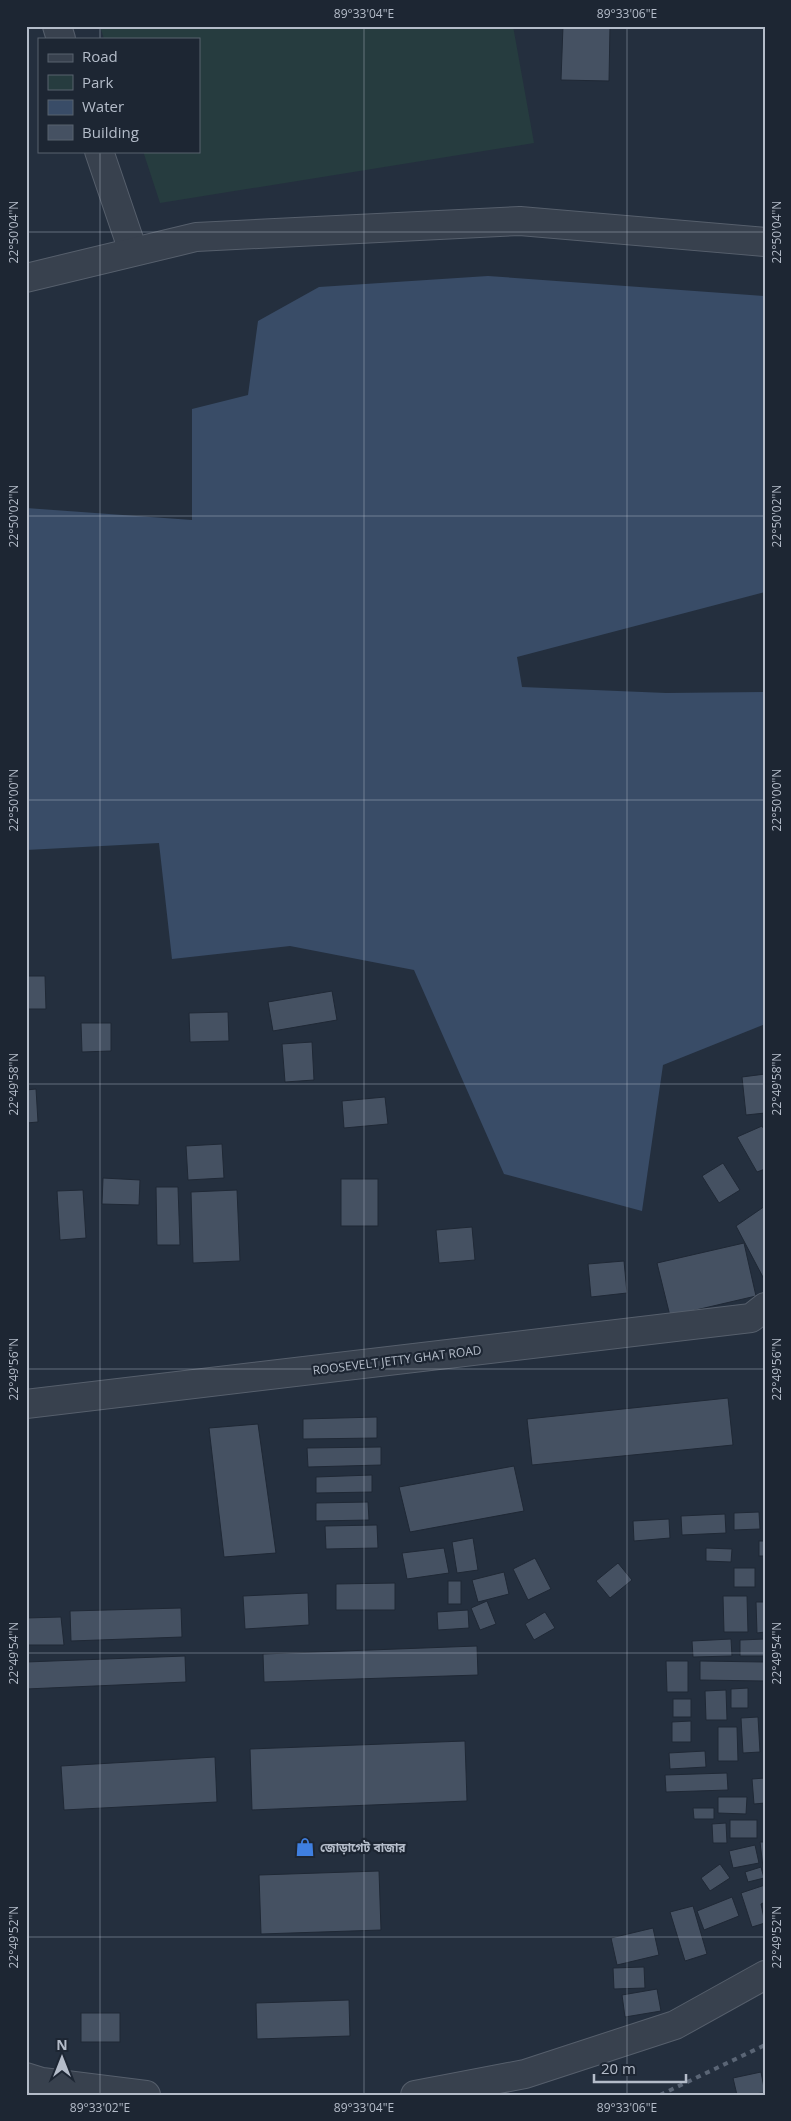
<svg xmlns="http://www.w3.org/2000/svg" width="791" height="2121" font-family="'Open Sans','Noto Sans Bengali',sans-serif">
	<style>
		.green { fill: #263c3f }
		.water { fill: #394c67 }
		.building { fill: #455162; stroke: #1f2835 }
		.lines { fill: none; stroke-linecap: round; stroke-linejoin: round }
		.minor-casing { stroke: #565f6c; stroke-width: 30 }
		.minor { stroke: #38414e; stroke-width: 28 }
		.rail { stroke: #5a6575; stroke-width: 4; stroke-dasharray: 5 5; stroke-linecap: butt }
		.ticks { fill: none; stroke: #b4bcc9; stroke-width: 1; stroke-opacity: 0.45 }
		.labels { text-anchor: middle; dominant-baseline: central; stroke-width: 4.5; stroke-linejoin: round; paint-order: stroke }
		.street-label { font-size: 12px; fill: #b4bcc9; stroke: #1d2633 }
		.poi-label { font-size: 12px; font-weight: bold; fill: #b4bcc9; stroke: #1d2633; text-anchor: start }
		.neatline { fill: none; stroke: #b4bcc9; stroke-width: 2 }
		.ticks-label { font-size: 12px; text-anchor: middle; fill: #b4bcc9 }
	</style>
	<rect width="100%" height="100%" fill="#242f3e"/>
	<polygon class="green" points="100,26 513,26 534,143 160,203 143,151 199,151 199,39 104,39"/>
	<polygon class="water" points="488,276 765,296 765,592 517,657 522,687 666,693 765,692 765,1024 663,1065 642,1211 504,1174 414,970 290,946 172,959 159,843 26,850 26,508 192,520 192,409 248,395 258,321 319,287"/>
	<g class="building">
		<polygon points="563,26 610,26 609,81 561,80"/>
		<polygon points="26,976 45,976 46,1009 26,1009"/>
		<polygon points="332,991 337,1020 273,1031 268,1002"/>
		<polygon points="228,1012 229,1041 190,1042 189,1013"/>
		<polygon points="81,1023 111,1023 111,1051 82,1052"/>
		<polygon points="312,1042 314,1080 285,1082 282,1044"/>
		<polygon points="765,1074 765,1113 746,1115 742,1077"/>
		<polygon points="36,1089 38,1122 26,1123 26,1090"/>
		<polygon points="385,1097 388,1124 344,1128 342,1101"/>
		<polygon points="762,1126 765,1131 765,1169 757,1172 737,1137"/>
		<polygon points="222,1144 224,1178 188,1180 186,1146"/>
		<polygon points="723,1163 740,1190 719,1203 702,1176"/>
		<polygon points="103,1178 140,1180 139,1205 102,1204"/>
		<rect x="341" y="1179" width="37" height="47"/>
		<polygon points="156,1187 178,1187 180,1245 157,1245"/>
		<polygon points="83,1190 86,1238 60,1240 57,1191"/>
		<polygon points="237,1190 240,1261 193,1263 191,1192"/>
		<polygon points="765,1206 765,1281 736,1226"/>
		<polygon points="472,1227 475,1260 439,1263 436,1230"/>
		<polygon points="744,1243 756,1296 670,1316 657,1263"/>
		<polygon points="624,1261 627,1293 591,1297 588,1264"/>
		<polygon points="728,1398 733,1445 532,1465 527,1419"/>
		<polygon points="377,1417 377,1438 303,1439 303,1419"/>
		<polygon points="258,1424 276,1553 224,1557 209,1428"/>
		<polygon points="381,1447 381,1465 308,1467 307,1448"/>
		<polygon points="514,1466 524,1511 410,1532 399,1487"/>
		<polygon points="372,1475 372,1492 316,1493 316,1477"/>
		<polygon points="368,1502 369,1520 316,1521 316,1503"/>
		<polygon points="759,1512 760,1529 734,1530 734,1513"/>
		<polygon points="725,1514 726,1533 682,1535 681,1516"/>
		<polygon points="669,1519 670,1538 634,1541 633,1521"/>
		<polygon points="377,1525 378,1548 326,1549 325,1526"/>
		<polygon points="473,1538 478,1570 457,1573 452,1542"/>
		<rect x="759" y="1541" width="6" height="15"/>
		<polygon points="444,1548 449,1573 407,1579 402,1553"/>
		<polygon points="706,1548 732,1549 731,1562 706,1561"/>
		<polygon points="535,1558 551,1589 528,1600 513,1569"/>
		<polygon points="618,1563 632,1580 610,1598 596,1581"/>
		<rect x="734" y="1568" width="21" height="19"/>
		<polygon points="504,1572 509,1594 478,1602 472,1580"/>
		<rect x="448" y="1581" width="13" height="23"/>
		<polygon points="395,1583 395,1610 336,1610 336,1584"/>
		<polygon points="308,1593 309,1625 245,1629 243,1596"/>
		<polygon points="723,1596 747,1596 748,1632 724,1632"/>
		<polygon points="487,1601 496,1624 480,1630 471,1608"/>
		<polygon points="756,1602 765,1602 765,1632 757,1633"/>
		<polygon points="181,1608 182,1637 71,1641 70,1611"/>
		<polygon points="468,1610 469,1628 438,1630 437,1612"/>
		<polygon points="545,1612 555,1628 534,1640 525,1624"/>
		<polygon points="61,1617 64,1645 26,1645 26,1618"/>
		<polygon points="731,1639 732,1656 693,1657 692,1641"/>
		<polygon points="765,1639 765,1656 740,1656 740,1640"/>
		<polygon points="477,1646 478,1675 264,1682 263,1654"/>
		<polygon points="185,1656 186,1682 26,1689 26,1662"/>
		<polygon points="666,1661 688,1661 688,1692 667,1692"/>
		<polygon points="700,1661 764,1662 764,1681 700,1680"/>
		<polygon points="748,1688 748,1708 731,1708 731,1689"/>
		<polygon points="726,1690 727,1720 706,1720 705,1691"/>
		<rect x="673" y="1699" width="18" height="18"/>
		<polygon points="758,1717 760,1752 743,1753 741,1718"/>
		<polygon points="691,1721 691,1742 672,1742 672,1722"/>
		<polygon points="718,1727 737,1727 738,1761 718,1761"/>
		<polygon points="465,1741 467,1801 252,1810 250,1749"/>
		<polygon points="705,1751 706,1767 670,1769 669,1753"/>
		<polygon points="215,1757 217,1802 64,1810 61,1766"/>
		<polygon points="727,1773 728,1790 666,1792 665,1775"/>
		<polygon points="765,1778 765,1803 754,1804 752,1779"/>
		<polygon points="718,1797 747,1797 746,1814 718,1813"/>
		<polygon points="693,1808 714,1808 714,1819 694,1819"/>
		<rect x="730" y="1820" width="27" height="18"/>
		<polygon points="726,1823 727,1843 713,1843 712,1824"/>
		<polygon points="760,1842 765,1842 765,1867 763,1867"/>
		<polygon points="755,1845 759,1863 733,1868 729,1851"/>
		<polygon points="720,1864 730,1878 710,1891 701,1878"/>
		<polygon points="761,1867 764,1878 748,1882 745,1872"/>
		<polygon points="379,1871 381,1930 261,1934 259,1875"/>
		<polygon points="765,1885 765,1902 761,1904 765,1923 752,1927 741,1893"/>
		<polygon points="732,1897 739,1916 704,1930 697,1911"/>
		<polygon points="693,1906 707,1954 685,1961 670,1912"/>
		<polygon points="653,1928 659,1955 617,1965 611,1938"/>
		<polygon points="644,1967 645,1988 614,1989 613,1968"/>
		<polygon points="657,1989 661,2011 625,2017 622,1995"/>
		<polygon points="349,2000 350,2036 257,2039 256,2003"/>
		<rect x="81" y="2013" width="39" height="29"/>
		<polygon points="761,2072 765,2093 737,2095 733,2078"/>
	</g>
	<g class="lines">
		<g class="minor-casing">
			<g id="minor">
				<polyline points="57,26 61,39"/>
				<polyline points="99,151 133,251"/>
				<polyline points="26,278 196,237 520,221 765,242"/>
				<polyline points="26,1404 751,1318 765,1307"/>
				<polyline points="26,2077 42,2082 146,2095"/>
				<polyline points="415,2095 525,2074 675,2025 765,1975"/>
			</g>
		</g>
		<use href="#minor" class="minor"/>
		<polyline class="rail" points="660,2095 765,2045"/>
	</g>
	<path class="ticks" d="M100,26V39M364,26V2095M627,26V2095M100,151V2095M26,232H765M26,516H765M26,800H765M26,1084H765M26,1369H765M26,1653H765M26,1937H765"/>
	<defs>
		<g id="shop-bare" transform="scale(1.5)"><path d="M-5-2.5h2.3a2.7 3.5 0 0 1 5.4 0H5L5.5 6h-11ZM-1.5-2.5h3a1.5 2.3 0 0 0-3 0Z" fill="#3f7fe0" stroke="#1d2633" stroke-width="2.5" paint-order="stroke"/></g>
	</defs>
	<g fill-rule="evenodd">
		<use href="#shop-bare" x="305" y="1847"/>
	</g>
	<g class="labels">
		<g class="street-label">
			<text transform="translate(397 1360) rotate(-7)">ROOSEVELT JETTY GHAT ROAD</text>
		</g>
		<g class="poi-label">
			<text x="320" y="1847">জোড়াগেট বাজার</text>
		</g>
	</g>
	<rect width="791" height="2121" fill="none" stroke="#1d2633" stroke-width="55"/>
	<rect x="38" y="38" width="162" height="115" fill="#1d2633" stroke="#59626f"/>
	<rect x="48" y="54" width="25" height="8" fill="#38414e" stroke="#59626f"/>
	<text x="82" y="62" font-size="15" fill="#b4bcc9">Road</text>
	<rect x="48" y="75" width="25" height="15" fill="#263c3f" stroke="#59626f"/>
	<text x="82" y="88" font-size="15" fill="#b4bcc9">Park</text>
	<rect x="48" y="100" width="25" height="15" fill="#394c67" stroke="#59626f"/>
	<text x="82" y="112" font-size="15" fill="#b4bcc9">Water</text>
	<rect x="48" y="125" width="25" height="15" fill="#455162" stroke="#59626f"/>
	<text x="82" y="138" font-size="15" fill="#b4bcc9">Building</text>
	<g transform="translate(62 2058)" stroke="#1d2633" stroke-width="4" paint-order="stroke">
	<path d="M0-4L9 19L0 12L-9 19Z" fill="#b4bcc9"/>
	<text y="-8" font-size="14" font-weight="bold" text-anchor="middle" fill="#b4bcc9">N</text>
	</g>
	<path d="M594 2074v8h92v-8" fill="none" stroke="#b4bcc9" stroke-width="2.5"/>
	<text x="601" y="2074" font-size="15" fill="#b4bcc9" stroke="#1d2633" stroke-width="4" paint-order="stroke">20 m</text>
	<rect x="28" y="28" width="736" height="2066" class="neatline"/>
	<g class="ticks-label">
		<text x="364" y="18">89°33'04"E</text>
		<text x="627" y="18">89°33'06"E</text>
		<text transform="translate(14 232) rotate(-90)" y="4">22°50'04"N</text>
		<text transform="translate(777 232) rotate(-90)" y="4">22°50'04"N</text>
		<text transform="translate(14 516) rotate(-90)" y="4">22°50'02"N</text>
		<text transform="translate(777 516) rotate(-90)" y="4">22°50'02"N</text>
		<text transform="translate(14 800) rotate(-90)" y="4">22°50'00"N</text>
		<text transform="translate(777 800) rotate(-90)" y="4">22°50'00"N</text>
		<text transform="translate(14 1084) rotate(-90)" y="4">22°49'58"N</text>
		<text transform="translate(777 1084) rotate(-90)" y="4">22°49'58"N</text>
		<text transform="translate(14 1369) rotate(-90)" y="4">22°49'56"N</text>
		<text transform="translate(777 1369) rotate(-90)" y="4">22°49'56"N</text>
		<text transform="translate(14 1653) rotate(-90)" y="4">22°49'54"N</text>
		<text transform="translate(777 1653) rotate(-90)" y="4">22°49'54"N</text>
		<text transform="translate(14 1937) rotate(-90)" y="4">22°49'52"N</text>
		<text transform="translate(777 1937) rotate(-90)" y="4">22°49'52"N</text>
		<text x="100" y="2112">89°33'02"E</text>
		<text x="364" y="2112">89°33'04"E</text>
		<text x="627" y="2112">89°33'06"E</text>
	</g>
</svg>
